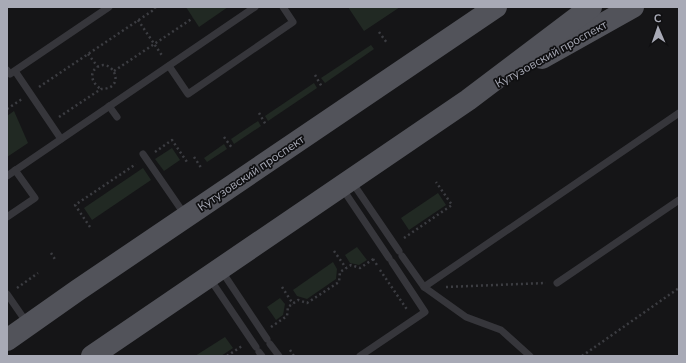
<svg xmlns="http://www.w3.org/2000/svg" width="686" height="363" font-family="'Nunito Sans',sans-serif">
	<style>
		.green { fill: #212923 }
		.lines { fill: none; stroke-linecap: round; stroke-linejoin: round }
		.path { stroke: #3c3d42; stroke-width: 2.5; stroke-dasharray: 2 3; stroke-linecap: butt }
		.service { stroke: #36363b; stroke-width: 7 }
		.primary { stroke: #52535a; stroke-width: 22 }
		.labels { text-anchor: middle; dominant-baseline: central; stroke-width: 3.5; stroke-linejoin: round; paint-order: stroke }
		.street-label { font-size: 12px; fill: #a8aab6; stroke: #101012 }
	</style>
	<rect width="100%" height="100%" fill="#151517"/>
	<g class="green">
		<polygon points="186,7 228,7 199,27"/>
		<polygon points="348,7 400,7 364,31"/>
		<polygon points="371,45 374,49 325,83 321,78"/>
		<polygon points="314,83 317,88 268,121 265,116"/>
		<polygon points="14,111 28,143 7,157 7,116"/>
		<polygon points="258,121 261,126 234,144 231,139"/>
		<polygon points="224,144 227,149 207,162 204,158"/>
		<polygon points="172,148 180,160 164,171 155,159"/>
		<polygon points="143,168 151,180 92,220 84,208"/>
		<polygon points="438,193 446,205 409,230 401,218"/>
		<polygon points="357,247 367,260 359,265 350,263 345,255"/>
		<polygon points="333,262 337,269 336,279 307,299 297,296 293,290"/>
		<polygon points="280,298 285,304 283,315 276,320 267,307"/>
		<polygon points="225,337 233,348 221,356 195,356"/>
	</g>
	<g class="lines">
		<g class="path">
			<polyline points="138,20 163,57"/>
			<polyline points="379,32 387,43"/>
			<polyline points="88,54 98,67"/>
			<polyline points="114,71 193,18"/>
			<polyline points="315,75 322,87"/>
			<polyline points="39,87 155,9 155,7"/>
			<polyline points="7,109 22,99"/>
			<polyline points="259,113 266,125"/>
			<path d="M59,117L101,89C128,89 112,55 96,68C88,75 94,85 101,89"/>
			<polyline points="224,137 232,148"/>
			<polyline points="155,152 172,140 187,162"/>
			<polyline points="194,157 202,169"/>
			<polyline points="90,227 75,205 136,164"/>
			<polyline points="404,238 452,205 436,182"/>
			<polyline points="334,251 346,268"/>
			<polyline points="51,253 56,261"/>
			<polyline points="373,259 377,265"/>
			<polyline points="380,270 408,311"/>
			<polyline points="282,287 293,304"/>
			<polyline points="446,287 546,283"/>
			<polyline points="17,288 38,273"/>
			<polyline points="271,327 287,316 288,307 298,300 307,303 339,282 340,272 351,265 360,268 375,258"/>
			<polyline points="290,350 294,356"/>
			<polyline points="227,356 242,346"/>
			<polyline points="582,356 679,288"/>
		</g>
		<g class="service">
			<polyline points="169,66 188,94 293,22 283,7"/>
			<polyline points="7,70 10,74 109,7"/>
			<polyline points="15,71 61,139"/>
			<polyline points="109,106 117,117"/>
			<polyline points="143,154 185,215"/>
			<polyline points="7,176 255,7"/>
			<polyline points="352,182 399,251"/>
			<polyline points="342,188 389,258"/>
			<polyline points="7,217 35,198 15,170"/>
			<polyline points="402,256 424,287 466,317 501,330 530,356"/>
			<polyline points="221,270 267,339"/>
			<polyline points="210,279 256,347"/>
			<polyline points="557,283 679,200"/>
			<polyline points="424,287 679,113"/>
			<polyline points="7,294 27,323"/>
			<polyline points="270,344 279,356"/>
			<polyline points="259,352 262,356"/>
			<polyline points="360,356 425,312 392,262"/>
		</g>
		<g class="primary">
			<polyline points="542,58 633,7"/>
			<polyline points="7,340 78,290 496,7"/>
			<polyline points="92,356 468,100 591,7"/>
		</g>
	</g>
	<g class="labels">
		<g class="street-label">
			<text transform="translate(551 54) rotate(-29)">Кутузовский проспект</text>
			<text transform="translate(251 173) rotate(-34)">Кутузовский проспект</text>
		</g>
	</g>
	<rect width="686" height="363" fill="none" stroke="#a8aab6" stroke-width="16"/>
	<g transform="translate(658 28) rotate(358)" stroke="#101012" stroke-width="3" paint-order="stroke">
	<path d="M0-3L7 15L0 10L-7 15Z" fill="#a8aab6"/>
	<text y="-6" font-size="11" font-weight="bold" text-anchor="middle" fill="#a8aab6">С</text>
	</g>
</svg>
